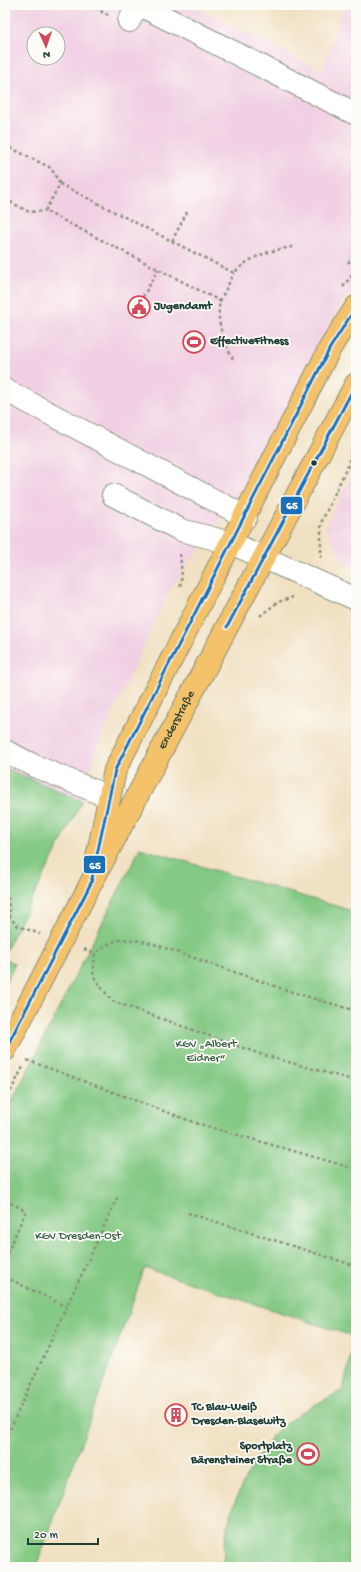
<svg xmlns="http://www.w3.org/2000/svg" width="361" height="1572" font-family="'Gochi Hand',sans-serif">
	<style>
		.built { fill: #f1d0e3; fill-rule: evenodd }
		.green { fill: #84c984; stroke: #52835c }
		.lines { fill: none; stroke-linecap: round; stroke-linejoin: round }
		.minor-casing { stroke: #888f7c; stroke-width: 24 }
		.major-casing { stroke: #888f7c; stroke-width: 24 }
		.path { stroke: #888f7c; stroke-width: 2.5; stroke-dasharray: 3 3; stroke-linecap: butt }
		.minor { stroke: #fff; stroke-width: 22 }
		.major { stroke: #f3c26a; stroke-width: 22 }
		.bus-1-casing { stroke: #fdfcf7; stroke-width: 6 }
		.bus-1 { stroke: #1a70b8; stroke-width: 3 }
		.bus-dot { fill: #1f3d34; stroke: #fdfcf7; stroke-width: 1.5 }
		.labels { text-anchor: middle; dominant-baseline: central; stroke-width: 3.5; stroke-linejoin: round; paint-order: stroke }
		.poi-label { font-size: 12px; font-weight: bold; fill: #1f3d34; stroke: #fdfcf7; text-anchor: start }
		.street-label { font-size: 12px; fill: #1f3d34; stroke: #fdfcf7 }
		.park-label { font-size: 12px; fill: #386048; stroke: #fdfcf7 }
		.line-badge { stroke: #fdfcf7; stroke-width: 1.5 }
		.badge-label { font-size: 11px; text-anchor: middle; font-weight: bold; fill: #fff }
	</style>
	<rect width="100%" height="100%" fill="#fdfcf7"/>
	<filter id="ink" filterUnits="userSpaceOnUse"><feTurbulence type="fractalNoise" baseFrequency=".025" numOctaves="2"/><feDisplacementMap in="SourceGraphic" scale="8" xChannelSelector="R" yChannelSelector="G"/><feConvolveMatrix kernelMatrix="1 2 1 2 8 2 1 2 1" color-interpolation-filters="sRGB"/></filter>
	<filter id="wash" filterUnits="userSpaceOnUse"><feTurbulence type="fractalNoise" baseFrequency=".012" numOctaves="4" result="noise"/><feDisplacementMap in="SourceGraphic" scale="16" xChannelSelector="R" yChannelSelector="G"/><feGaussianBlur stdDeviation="0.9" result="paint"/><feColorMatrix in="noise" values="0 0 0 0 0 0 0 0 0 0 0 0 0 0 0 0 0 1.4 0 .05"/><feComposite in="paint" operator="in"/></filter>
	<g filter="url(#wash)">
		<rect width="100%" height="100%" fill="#f1e1c3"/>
		<g class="built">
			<path d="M5,5H190L322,70L345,5H356V282L330,323L255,468L170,590L97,747L82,801L5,768ZM34,34H58V58H34Z"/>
			<polygon points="356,462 356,567 344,562 325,528 355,467"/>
		</g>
		<g class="green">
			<polygon points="5,768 82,801 5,952"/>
			<path d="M140,848L356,912V1567H223C223,1526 237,1489 259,1455C264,1448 268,1440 273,1435C292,1415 319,1403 343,1390L355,1337L145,1268L36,1567H5V1115Z"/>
			<polygon points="5,959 15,964 5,983"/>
		</g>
	</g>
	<g filter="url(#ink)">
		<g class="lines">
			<g class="minor-casing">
				<g id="minor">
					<polyline points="140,5 356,114"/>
					<polyline points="129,21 137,5"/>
					<polyline points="5,390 246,517"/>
					<polyline points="113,495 181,530 231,543 356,599"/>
					<polyline points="5,751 37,767 109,797"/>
				</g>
			</g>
			<g class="major-casing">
				<g id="major">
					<polyline points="97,858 115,770 330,348 356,307"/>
					<path id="s1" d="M5,1050L91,883L356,384"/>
				</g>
			</g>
			<g class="path">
				<polyline points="90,5 108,15"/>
				<polyline points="5,145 51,168 60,184"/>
				<polyline points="5,199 29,212 45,211"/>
				<polyline points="172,241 187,212"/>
				<polyline points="348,263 356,253"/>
				<polyline points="343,287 356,270"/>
				<polyline points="143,297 158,269"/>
				<polyline points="220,301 234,273"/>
				<path d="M233,359C223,341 216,321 220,301L45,211L60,184L234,273C250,256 271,250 293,247"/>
				<polyline points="180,554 182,576 180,588"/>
				<polyline points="321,558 321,523 348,465 354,440"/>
				<polyline points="260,616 278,602 293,597"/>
				<polyline points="5,892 8,898 10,918 18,926 40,934"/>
				<polyline points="84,949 95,954"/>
				<path d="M356,1011L289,991L151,943C125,938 115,936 95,954L93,976L112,1001L260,1054L356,1081"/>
				<polyline points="27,1060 196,1123 356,1169"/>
				<polyline points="5,1102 24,1065"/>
				<polyline points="5,1200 26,1211 5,1258"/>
				<polyline points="188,1213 356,1266"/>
				<polyline points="5,1277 67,1307"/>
				<polyline points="5,1440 118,1196"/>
			</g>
			<use href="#minor" class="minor"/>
			<use href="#major" class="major"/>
			<g class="bus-1-casing">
				<g id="bus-1">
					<polyline points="227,627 356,384"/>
					<polyline points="5,1050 91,883 115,770 330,348 356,307"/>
				</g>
			</g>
			<use href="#bus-1" class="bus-1"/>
		</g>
	</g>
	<defs>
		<g id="civic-ring" transform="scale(1.15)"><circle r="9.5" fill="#fdfcf7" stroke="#d1495b" stroke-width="1.5"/><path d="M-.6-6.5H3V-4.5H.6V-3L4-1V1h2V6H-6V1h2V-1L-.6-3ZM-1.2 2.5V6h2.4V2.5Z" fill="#d1495b"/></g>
		<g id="stadium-ring" transform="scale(1.15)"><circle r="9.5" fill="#fdfcf7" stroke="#d1495b" stroke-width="1.5"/><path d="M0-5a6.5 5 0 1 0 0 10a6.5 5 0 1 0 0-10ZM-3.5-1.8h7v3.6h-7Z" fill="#d1495b"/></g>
		<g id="building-ring" transform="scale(1.15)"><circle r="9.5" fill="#fdfcf7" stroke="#d1495b" stroke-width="1.5"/><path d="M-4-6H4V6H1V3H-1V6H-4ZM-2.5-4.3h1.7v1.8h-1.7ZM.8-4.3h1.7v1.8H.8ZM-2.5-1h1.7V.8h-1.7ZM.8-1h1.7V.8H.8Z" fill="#d1495b"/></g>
	</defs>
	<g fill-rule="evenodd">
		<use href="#civic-ring" x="139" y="307"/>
		<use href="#stadium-ring" x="194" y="342"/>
		<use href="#building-ring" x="176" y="1415"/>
		<use href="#stadium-ring" x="308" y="1454"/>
	</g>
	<circle class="bus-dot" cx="314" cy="463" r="3.5"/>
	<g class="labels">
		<g class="poi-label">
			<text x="154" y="307">Jugendamt</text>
			<text x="210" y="342">EffectiveFitness</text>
			<text x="192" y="1408">TC Blau-Weiß<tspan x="192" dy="14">Dresden-Blasewitz</tspan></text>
			<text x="292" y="1447" text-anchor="end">Sportplatz<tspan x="292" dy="14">Bärensteiner Straße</tspan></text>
		</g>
		<g class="street-label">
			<text stroke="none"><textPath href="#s1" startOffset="372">Enderstraße</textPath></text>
		</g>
		<g class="park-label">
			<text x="206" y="1045">KGV „Albert<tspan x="206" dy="14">Eidner“</tspan></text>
			<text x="78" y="1237">KGV Dresden-Ost</text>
		</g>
	</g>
	<g class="line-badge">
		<rect x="280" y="496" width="23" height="19" rx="4" fill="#1a70b8"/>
		<rect x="83" y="855" width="23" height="19" rx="4" fill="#1a70b8"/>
	</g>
	<g class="badge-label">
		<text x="292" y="509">65</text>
		<text x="95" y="869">65</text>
	</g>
	<rect width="361" height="1572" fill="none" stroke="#fdfcf7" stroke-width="20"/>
	<g transform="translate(46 46) rotate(177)"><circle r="19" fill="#fdfcf7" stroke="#a4b0a9"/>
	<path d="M0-3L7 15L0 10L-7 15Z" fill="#d1495b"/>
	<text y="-6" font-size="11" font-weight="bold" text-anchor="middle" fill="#1f3d34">N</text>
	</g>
	<path d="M28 1538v6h70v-6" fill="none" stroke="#1f3d34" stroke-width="2"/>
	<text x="34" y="1538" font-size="12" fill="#1f3d34" stroke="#fdfcf7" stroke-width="3" paint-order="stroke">20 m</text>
</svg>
